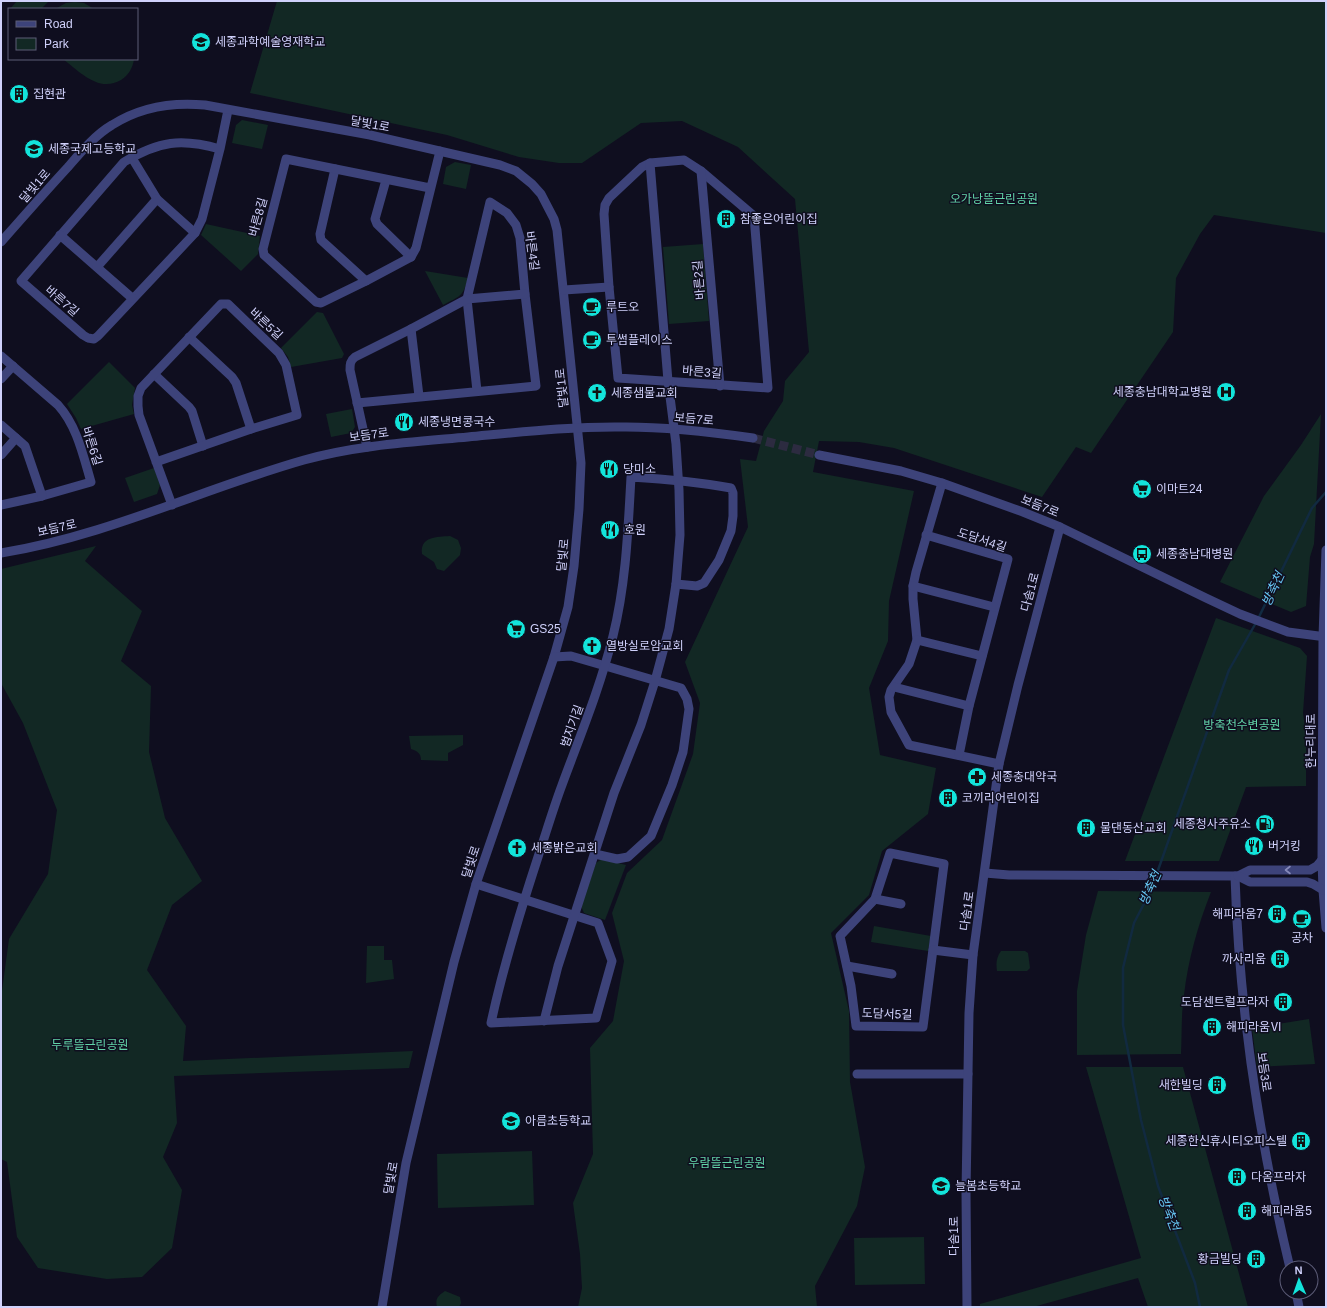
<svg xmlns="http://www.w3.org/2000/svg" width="1327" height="1308" font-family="Helvetica,'Noto Sans KR',sans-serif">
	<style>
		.green { fill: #122824 }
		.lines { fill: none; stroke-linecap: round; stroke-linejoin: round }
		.stream { stroke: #112a40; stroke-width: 2.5 }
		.minor-tunnel { stroke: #2c2b40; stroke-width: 9; stroke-dasharray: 9 4.5; stroke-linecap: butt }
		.minor { stroke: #3d437a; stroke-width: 9 }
		.oneway { stroke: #868aba }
		.labels { text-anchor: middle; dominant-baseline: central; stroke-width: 3; stroke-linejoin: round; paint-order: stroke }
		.poi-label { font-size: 12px; fill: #d0d1fb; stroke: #0f0e1f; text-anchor: start }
		.street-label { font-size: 12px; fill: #d0d1fb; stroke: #0f0e1f }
		.park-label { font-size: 12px; fill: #62d4a8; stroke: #0f0e1f }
		.water-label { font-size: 13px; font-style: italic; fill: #66c6f2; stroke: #0f0e1f }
	</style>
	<rect width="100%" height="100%" fill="#0f0e1f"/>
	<g class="green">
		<polygon points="17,1 47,1 48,2 41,9 10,9"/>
		<polygon points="277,1 1326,1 1326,233 1214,215 1200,234 1176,278 1173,332 1091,453 1076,447 1042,497 894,448 859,442 819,441 813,472 914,491 889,601 888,641 869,688 880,755 936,768 928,814 882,851 869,895 831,933 849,1011 850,1082 865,1167 857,1206 815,1286 817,1307 578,1307 582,1288 580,1254 573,1203 593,1154 590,1048 613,1021 624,961 612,913 627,873 662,840 693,754 700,703 685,662 748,527 740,459 756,461 764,431 783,401 785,381 809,352 795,199 738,147 682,121 641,123 582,163 559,163 519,157 447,135 250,93"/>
		<polygon points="75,2 84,3 94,9 55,9 66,3"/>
		<path d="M63,59H134C133,67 129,75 121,80C99,93 80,72 63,59Z"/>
		<polygon points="242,120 268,125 262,149 232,143 236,125"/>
		<polygon points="455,162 471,165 466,189 443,184 446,167"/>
		<polygon points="206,224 260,236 258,254 241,271 201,235"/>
		<polygon points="703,244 709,321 669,324 663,247"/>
		<path d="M425,271L468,278C463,297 460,296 443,305Z"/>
		<polygon points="317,312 323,313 344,354 342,358 291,367 288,357 281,348"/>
		<polygon points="109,362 135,388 132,405 134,414 81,429 76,418 67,404"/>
		<polygon points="352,409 355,427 351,433 331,437 326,414"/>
		<polygon points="1321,414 1314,544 1310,557 1306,606 1291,612 1220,582 1264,496 1301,445"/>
		<polygon points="154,468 160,485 157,494 134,502 125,478"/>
		<path d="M450,536L458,540L461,548L460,555L444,571L437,569L434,562L422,554C420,536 437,537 450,536Z"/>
		<polygon points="96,546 85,561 142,611 121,661 151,686 149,752 165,818 202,881 172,905 147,970 186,1026 183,1061 413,1051 409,1068 174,1076 177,1123 163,1157 182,1190 172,1248 142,1277 107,1279 38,1268 17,1237 7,1162 1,1159 1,998 9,939 48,874 57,810 23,723 1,683 1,569"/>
		<polygon points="1216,618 1300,648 1307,656 1303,713 1306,735 1306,786 1246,787 1219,861 1125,861"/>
		<path d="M463,735V745L448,753V761L421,760C421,753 417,751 411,749L409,736Z"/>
		<polygon points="602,859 626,865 605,920 584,913 581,906 596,863"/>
		<path d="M1098,891L1211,892C1198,925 1188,960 1184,995C1181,1015 1182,1034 1181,1054L1077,1055V991L1086,935Z"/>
		<polygon points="874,926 931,936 928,951 871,942"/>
		<polygon points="367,946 384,946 384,960 392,960 394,979 366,983"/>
		<path d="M1001,951H1025L1028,953L1030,968L1027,971H997C996,964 996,958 1001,951Z"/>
		<polygon points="1309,1019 1315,1064 1257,1067 1252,1028"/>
		<polygon points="1086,1067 1183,1067 1248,1307 1148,1307 1138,1278 1033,1307 980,1307 980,1304 1141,1258"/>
		<polygon points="532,1151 534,1205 438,1208 437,1154"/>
		<polygon points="924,1237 925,1284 855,1285 854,1238"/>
		<path d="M445,1291L460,1297L461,1303L459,1307H437C435,1298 438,1296 445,1291Z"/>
	</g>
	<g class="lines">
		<g class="stream">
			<polyline points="1157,873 1229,670 1257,621 1312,508 1326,492"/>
			<polyline points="1155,878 1149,894 1134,923 1123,968 1123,1025 1141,1120 1158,1186 1195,1283 1200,1307"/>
		</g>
		<polyline class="minor-tunnel" points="753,438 819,455"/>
		<g class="minor">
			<path d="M220,149C181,138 159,141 124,162L21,281L83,335L88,338L94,339L98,336L195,233L202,219L220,149L228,110"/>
			<polyline points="132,158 157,199 195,233"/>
			<polygon points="684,160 701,171 754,216 768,388 618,378 609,287 604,214 605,205 609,198 642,167 650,163"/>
			<polyline points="335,169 320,234 321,240 366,281"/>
			<polyline points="701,171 720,386"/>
			<polyline points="386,180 375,219 377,224 411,257"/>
			<polyline points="430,188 286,159 263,249 264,255 316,302 321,303 366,281 411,257 416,248 440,151"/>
			<polyline points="60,235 132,298"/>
			<path d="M1,242C23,217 45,192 68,167C81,152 95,135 112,125C140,107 173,102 205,105L370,135L500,165L516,171L532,184L541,194L554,219L557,230L581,463L579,509L574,566L568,607L554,657L476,884L454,962L406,1163L382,1307"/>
			<polyline points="97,267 157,199"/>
			<polyline points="564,290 609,287"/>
			<polyline points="411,329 419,396"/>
			<polyline points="189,337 232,377 236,383 251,429"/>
			<path d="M1,356L58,405C77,426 83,455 91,482L42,496L1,505"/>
			<polyline points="154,374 189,407 192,411 203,446"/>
			<polyline points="1,379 13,366"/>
			<polyline points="357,403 536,386 525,294 520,238 516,225 507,213 490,202 467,299 477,391"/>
			<polyline points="1,425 25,446 42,496"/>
			<path d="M367,447L350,370C350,364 350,361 355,357L411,329L467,299L525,294"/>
			<polyline points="1,455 16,438"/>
			<polyline points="819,455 901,471 942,483 1023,512 1060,527 1206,598 1240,614 1288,632 1326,637"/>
			<polyline points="156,462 251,429 297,415 286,365 279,353 228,304 221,304 141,388 138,396 138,406 139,415 172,505"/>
			<polyline points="942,483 916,572 913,586 913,599 917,640 909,664 891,690 889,697 891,712 909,745 999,764"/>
			<polyline points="926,535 1008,559 969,706 959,755"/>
			<polyline points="1326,550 1323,637 1322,860 1323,890 1326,928"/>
			<path d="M1,553C106,536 202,489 304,460C358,445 413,442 468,437C521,432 574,426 626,427C669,427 711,432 753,438"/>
			<polyline points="913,586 994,607"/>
			<polyline points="917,640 982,656"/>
			<polyline points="554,657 571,656 681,688 687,699 689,709 683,752 672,785 651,836 628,857 617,859 595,854"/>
			<polyline points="894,687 969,706"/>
			<polygon points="890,853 944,864 923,1027 856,1026 851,986 840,936 875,899"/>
			<polyline points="985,873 1009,875 1238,876 1250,870 1310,870 1317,866 1322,860"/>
			<path d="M1235,876C1239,1008 1259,1139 1290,1268"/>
			<polyline points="1238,876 1250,882 1307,882 1313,884 1323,890"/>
			<path d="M476,884C517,897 557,910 598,923L612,961L596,1018L491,1023C503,967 520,912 538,857C546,833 553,809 562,785C580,736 600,688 613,636C626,584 628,530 631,477C664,479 698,482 731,488L733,493V516L731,531L719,560L704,583L697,586L676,584"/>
			<polyline points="875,899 901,904"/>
			<polyline points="933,950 973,955"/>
			<polyline points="847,966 892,974"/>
			<polyline points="544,1021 558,966 614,793 641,725 655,681 669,629 676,584 680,535 679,490 676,444 668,381 650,163"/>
			<polyline points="857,1074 968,1074"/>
			<polyline points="1296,1292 1299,1307"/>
			<polyline points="967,1307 966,1192 969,1013 973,955 999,764 1018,685 1060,527"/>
		</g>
	</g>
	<defs><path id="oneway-chevron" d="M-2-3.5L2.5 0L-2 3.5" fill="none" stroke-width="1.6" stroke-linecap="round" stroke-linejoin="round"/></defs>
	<use class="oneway" href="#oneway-chevron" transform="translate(1288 870) rotate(-180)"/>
	<defs>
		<g id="school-disc" transform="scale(1)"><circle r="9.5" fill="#13e4db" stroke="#0f0e1f"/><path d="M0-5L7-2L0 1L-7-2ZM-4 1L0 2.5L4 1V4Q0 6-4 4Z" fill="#111"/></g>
		<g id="building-disc" transform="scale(1)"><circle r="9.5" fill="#13e4db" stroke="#0f0e1f"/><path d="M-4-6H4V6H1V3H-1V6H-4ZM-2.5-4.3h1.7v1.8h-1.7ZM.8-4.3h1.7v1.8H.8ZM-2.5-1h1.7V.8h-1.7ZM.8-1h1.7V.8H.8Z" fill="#111"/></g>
		<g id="cafe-disc" transform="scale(1)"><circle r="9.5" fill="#13e4db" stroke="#0f0e1f"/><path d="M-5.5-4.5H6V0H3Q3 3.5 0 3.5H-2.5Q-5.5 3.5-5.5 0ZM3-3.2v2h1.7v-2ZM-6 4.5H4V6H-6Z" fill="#111"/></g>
		<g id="hospital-disc" transform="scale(1)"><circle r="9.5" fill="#13e4db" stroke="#0f0e1f"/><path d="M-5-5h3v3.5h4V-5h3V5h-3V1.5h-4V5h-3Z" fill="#111"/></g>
		<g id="church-disc" transform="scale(1)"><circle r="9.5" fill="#13e4db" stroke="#0f0e1f"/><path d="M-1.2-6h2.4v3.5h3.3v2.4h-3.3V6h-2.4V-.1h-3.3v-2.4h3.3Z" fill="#111"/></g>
		<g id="restaurant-disc" transform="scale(1)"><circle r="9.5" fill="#13e4db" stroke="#0f0e1f"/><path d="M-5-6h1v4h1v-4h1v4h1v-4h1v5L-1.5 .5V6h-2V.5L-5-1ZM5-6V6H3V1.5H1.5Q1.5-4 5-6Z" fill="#111"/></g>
		<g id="supermarket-disc" transform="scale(1)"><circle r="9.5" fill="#13e4db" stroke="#0f0e1f"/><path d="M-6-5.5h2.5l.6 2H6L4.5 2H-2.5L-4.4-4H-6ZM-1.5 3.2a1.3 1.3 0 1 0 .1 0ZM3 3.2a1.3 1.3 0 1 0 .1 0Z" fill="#111"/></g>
		<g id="bus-disc" transform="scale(1)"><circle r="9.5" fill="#13e4db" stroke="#0f0e1f"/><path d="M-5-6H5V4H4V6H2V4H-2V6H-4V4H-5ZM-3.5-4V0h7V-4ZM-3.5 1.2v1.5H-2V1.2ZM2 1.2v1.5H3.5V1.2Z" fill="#111"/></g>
		<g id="pharmacy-disc" transform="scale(1)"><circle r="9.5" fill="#13e4db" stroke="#0f0e1f"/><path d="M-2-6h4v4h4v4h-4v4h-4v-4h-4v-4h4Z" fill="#111"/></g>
		<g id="fuel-disc" transform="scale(1)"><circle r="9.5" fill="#13e4db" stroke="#0f0e1f"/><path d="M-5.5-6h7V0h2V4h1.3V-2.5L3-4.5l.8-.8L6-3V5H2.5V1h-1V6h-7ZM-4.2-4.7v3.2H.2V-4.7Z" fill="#111"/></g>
	</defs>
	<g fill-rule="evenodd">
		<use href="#school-disc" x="201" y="42"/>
		<use href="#building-disc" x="19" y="94"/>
		<use href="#school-disc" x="34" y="149"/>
		<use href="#building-disc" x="726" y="219"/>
		<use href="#cafe-disc" x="592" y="307"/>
		<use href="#cafe-disc" x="592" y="340"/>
		<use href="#hospital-disc" x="1226" y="392"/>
		<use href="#church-disc" x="597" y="393"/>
		<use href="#restaurant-disc" x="404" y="422"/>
		<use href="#restaurant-disc" x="609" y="469"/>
		<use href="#supermarket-disc" x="1142" y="489"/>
		<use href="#restaurant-disc" x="610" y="530"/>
		<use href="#bus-disc" x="1142" y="554"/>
		<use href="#supermarket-disc" x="516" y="629"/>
		<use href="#church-disc" x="592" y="646"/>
		<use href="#pharmacy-disc" x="977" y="777"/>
		<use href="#building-disc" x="948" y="798"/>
		<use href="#fuel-disc" x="1265" y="824"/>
		<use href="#building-disc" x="1086" y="828"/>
		<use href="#restaurant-disc" x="1254" y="846"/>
		<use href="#church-disc" x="517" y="848"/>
		<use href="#building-disc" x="1277" y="914"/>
		<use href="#cafe-disc" x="1302" y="919"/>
		<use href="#building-disc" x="1280" y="959"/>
		<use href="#building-disc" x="1283" y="1002"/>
		<use href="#building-disc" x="1212" y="1027"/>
		<use href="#building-disc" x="1217" y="1085"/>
		<use href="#school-disc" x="511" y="1121"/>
		<use href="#building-disc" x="1301" y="1141"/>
		<use href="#building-disc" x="1237" y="1177"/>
		<use href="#school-disc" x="941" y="1186"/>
		<use href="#building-disc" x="1247" y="1211"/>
		<use href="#building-disc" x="1256" y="1259"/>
	</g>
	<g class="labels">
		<g class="poi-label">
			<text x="215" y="42">세종과학예술영재학교</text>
			<text x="33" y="94">집현관</text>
			<text x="48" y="149">세종국제고등학교</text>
			<text x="740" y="219">참좋은어린이집</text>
			<text x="606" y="307">루트오</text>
			<text x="606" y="340">투썸플레이스</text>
			<text x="1212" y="392" text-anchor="end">세종충남대학교병원</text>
			<text x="611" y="393">세종샘물교회</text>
			<text x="418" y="422">세종냉면콩국수</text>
			<text x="623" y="469">당미소</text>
			<text x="1156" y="489">이마트24</text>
			<text x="624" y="530">호원</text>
			<text x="1156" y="554">세종충남대병원</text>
			<text x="530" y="629">GS25</text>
			<text x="606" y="646">열방실로암교회</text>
			<text x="991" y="777">세종충대약국</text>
			<text x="962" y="798">코끼리어린이집</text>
			<text x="1251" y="824" text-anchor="end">세종청사주유소</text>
			<text x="1100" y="828">물댄동산교회</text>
			<text x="1268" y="846">버거킹</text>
			<text x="531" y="848">세종밝은교회</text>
			<text x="1263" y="914" text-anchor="end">해피라움7</text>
			<text x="1302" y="938" text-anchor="middle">공차</text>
			<text x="1266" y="959" text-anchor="end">까사리움</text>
			<text x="1269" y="1002" text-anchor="end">도담센트럴프라자</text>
			<text x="1226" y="1027">해피라움Ⅵ</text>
			<text x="1203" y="1085" text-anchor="end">새한빌딩</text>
			<text x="525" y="1121">아름초등학교</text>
			<text x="1287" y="1141" text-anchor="end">세종한신휴시티오피스텔</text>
			<text x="1251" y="1177">다옴프라자</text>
			<text x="955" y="1186">늘봄초등학교</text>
			<text x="1261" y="1211">해피라움5</text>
			<text x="1242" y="1259" text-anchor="end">황금빌딩</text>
		</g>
		<g class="street-label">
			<text transform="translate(370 124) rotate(11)">달빛1로</text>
			<text transform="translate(35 186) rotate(-49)">달빛1로</text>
			<text transform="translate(258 217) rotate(-75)">바른8길</text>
			<text transform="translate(532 251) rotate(82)">바른4길</text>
			<text transform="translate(699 280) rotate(-95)">바른2길</text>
			<text transform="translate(62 301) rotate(41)">바른7길</text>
			<text transform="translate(266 324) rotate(43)">바른5길</text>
			<text transform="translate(702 372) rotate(5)">바른3길</text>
			<text transform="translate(562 388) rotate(-96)">달빛1로</text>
			<text transform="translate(694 419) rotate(5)">보듬7로</text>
			<text transform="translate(369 435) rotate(-8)">보듬7로</text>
			<text transform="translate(92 446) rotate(72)">바른6길</text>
			<text transform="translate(1040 506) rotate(22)">보듬7로</text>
			<text transform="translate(57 528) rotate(-13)">보듬7로</text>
			<text transform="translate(982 540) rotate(18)">도담서4길</text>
			<text transform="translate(563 555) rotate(-84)">달빛로</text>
			<text transform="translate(1030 592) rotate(-75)">다솜1로</text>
			<text transform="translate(572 726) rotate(-70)">범지기길</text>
			<text transform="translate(1311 741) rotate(-90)">한누리대로</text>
			<text transform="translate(471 862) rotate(-71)">달빛로</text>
			<text transform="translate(967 911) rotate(-82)">다솜1로</text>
			<text transform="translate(887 1014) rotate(2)">도담서5길</text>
			<text transform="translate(1264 1072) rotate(82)">보듬3로</text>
			<text transform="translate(391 1178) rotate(-80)">달빛로</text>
			<text transform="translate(954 1236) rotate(-90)">다솜1로</text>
		</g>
		<g class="park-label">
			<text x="994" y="199">오가낭뜰근린공원</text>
			<text x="1242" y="725">방축천수변공원</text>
			<text x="90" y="1045">두루뜰근린공원</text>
			<text x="727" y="1163">우람뜰근린공원</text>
		</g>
		<g class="water-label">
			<text transform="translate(1273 589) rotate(-65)">방축천</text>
			<text transform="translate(1150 888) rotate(-66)">방축천</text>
			<text transform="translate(1169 1213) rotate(69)">방축천</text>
		</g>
	</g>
	<rect width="1327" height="1308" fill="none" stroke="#d0d1fb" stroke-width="4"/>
	<rect x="8" y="8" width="130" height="52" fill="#0f0e1f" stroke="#5c5c77"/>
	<rect x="16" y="21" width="20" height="6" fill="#3d437a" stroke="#5c5c77"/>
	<text x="44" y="28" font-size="12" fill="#d0d1fb">Road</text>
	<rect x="16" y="38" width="20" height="12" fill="#122824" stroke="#5c5c77"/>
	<text x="44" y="48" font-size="12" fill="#d0d1fb">Park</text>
	<g transform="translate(1299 1280) rotate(358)"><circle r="19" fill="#0f0e1f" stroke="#5c5c77"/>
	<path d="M0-3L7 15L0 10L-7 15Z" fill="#13e4db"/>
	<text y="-6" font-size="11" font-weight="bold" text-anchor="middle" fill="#d0d1fb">N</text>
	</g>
</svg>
